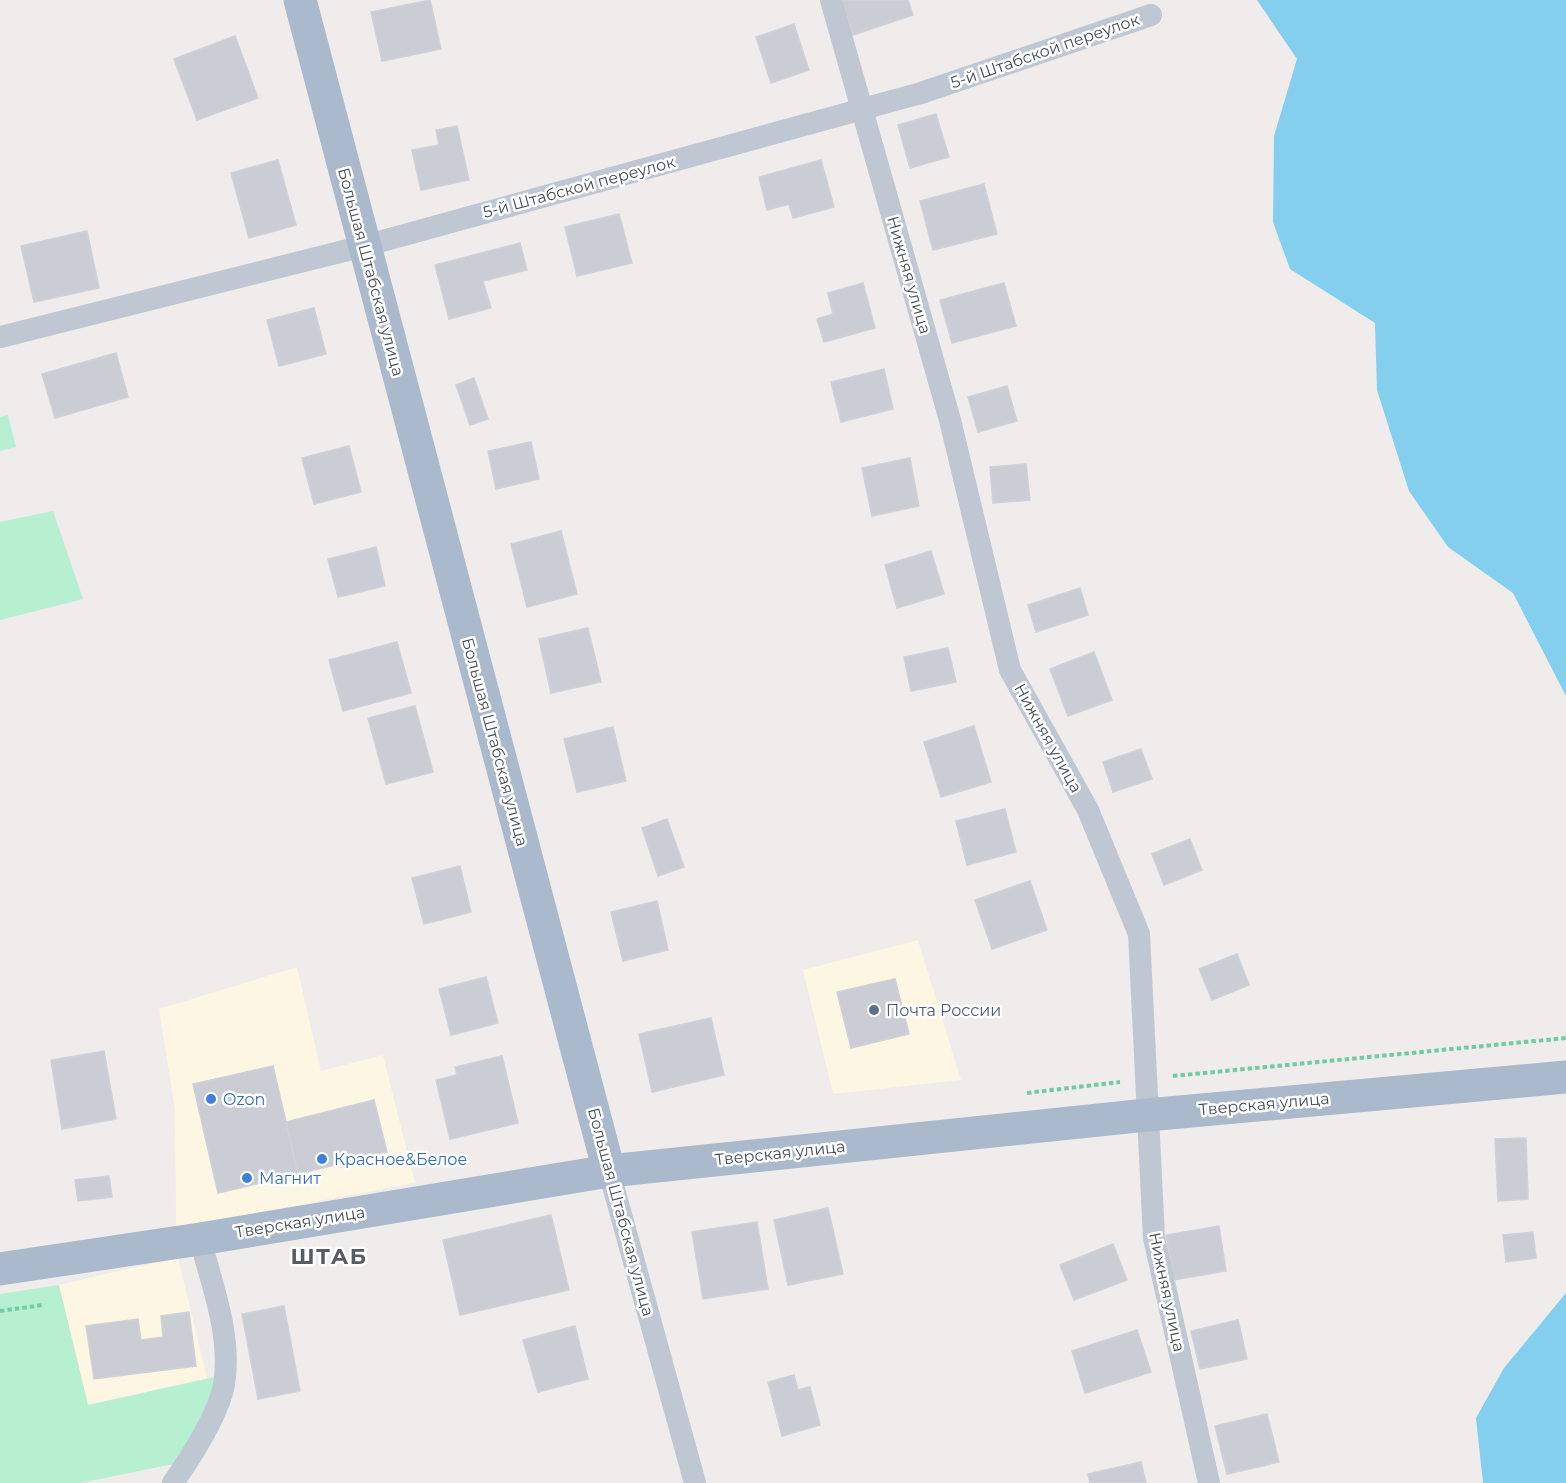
<svg xmlns="http://www.w3.org/2000/svg" width="1566" height="1483" font-family="Montserrat,sans-serif">
	<style>
		.commercial { fill: #fcf6e2 }
		.green { fill: #b7efd1 }
		.water { fill: #83cfed }
		.building { fill: #cbcdd4; stroke: #cfd1d8; stroke-width: 1.5 }
		.lines { fill: none; stroke-linecap: round; stroke-linejoin: round }
		.path { stroke: #6fcda5; stroke-width: 4; stroke-dasharray: 4.5 3; stroke-linecap: butt }
		.street { stroke: #bec7d2; stroke-width: 22 }
		.primary { stroke: #aab9cc; stroke-width: 33 }
		.service-dot { fill: #5c6f8a; stroke: #fff; stroke-width: 2 }
		.shop-dot { fill: #3f7fe0; stroke: #fff; stroke-width: 2 }
		.labels { text-anchor: middle; dominant-baseline: central; stroke-width: 5; stroke-linejoin: round; paint-order: stroke }
		.street-label { font-size: 16px; fill: #444d59; stroke: #fff }
		.service-label { font-size: 16px; fill: #4e5e75; stroke: #fff; text-anchor: start }
		.shop-label { font-size: 16px; fill: #366cbe; stroke: #fff; text-anchor: start }
		.district-label { font-size: 22px; font-weight: bold; letter-spacing: 1.5px; fill: #585b61; stroke: #fff }
	</style>
	<rect width="100%" height="100%" fill="#efeceb"/>
	<g class="commercial">
		<polygon points="918,940 961,1080 833,1094 803,970"/>
		<polygon points="297,967 321,1071 383,1055 415,1183 176,1228 175,1110 159,1009"/>
		<polygon points="178,1257 207,1378 88,1405 59,1285"/>
	</g>
	<g class="green">
		<polygon points="8,415 16,447 0,451 0,417"/>
		<polygon points="53,511 83,599 0,620 0,522"/>
		<polygon points="59,1285 88,1405 215,1377 212,1406 178,1463 80,1483 0,1483 0,1294"/>
	</g>
	<g class="water">
		<polygon points="1257,0 1566,0 1566,696 1513,593 1448,547 1409,491 1377,390 1375,323 1290,269 1273,222 1274,136 1297,59"/>
		<polygon points="1566,1293 1566,1483 1483,1483 1476,1418 1504,1368"/>
	</g>
	<g class="building">
		<polygon points="430,0 441,49 382,61 371,12"/>
		<polygon points="845,0 908,0 913,15 853,35 842,1"/>
		<polygon points="794,24 809,70 771,83 756,37"/>
		<polygon points="235,36 258,98 197,120 174,59"/>
		<polygon points="936,114 949,157 910,168 898,125"/>
		<polygon points="457,126 469,180 421,190 412,150 439,145 436,130"/>
		<polygon points="278,160 296,225 249,238 231,173"/>
		<polygon points="821,160 834,207 793,218 789,204 767,210 759,177"/>
		<polygon points="984,184 997,234 933,250 920,201"/>
		<polygon points="619,214 632,263 577,276 565,227"/>
		<polygon points="87,231 99,288 34,302 21,246"/>
		<polygon points="520,243 527,270 483,281 491,308 449,319 435,265"/>
		<polygon points="863,283 875,328 824,342 817,319 833,314 828,293"/>
		<polygon points="1004,283 1016,326 952,343 940,300"/>
		<polygon points="314,308 326,354 279,366 267,320"/>
		<polygon points="116,353 128,397 55,418 42,374"/>
		<polygon points="884,369 893,409 841,422 831,382"/>
		<polygon points="474,378 488,419 470,425 456,385"/>
		<polygon points="1007,386 1017,421 978,432 968,397"/>
		<polygon points="531,442 539,479 496,489 488,451"/>
		<polygon points="349,446 361,492 314,504 302,458"/>
		<polygon points="910,458 919,506 872,516 862,468"/>
		<polygon points="1026,464 1030,500 993,503 990,467"/>
		<polygon points="561,531 577,594 527,607 511,544"/>
		<polygon points="376,547 385,586 338,597 328,559"/>
		<polygon points="931,551 944,594 897,608 885,565"/>
		<polygon points="1080,588 1088,615 1036,632 1028,605"/>
		<polygon points="588,628 601,682 551,693 539,639"/>
		<polygon points="397,642 411,693 343,711 329,660"/>
		<polygon points="948,648 956,682 911,691 904,657"/>
		<polygon points="1094,652 1112,700 1068,716 1050,669"/>
		<polygon points="415,706 433,772 386,784 368,718"/>
		<polygon points="974,726 991,782 941,797 924,742"/>
		<polygon points="613,727 626,781 577,792 564,739"/>
		<polygon points="1141,749 1152,779 1113,792 1103,762"/>
		<polygon points="1005,809 1016,852 967,865 956,821"/>
		<polygon points="667,819 684,867 658,876 642,828"/>
		<polygon points="1190,839 1202,870 1164,885 1152,854"/>
		<polygon points="460,866 471,912 424,924 412,878"/>
		<polygon points="1030,881 1047,930 992,949 975,900"/>
		<polygon points="657,901 668,950 623,961 611,912"/>
		<polygon points="1237,954 1249,985 1212,1000 1199,969"/>
		<polygon points="486,977 498,1023 451,1035 439,989"/>
		<polygon points="895,979 909,1034 851,1048 837,992"/>
		<polygon points="711,1018 724,1075 652,1092 639,1034"/>
		<polygon points="104,1051 116,1119 62,1129 51,1060"/>
		<polygon points="502,1056 518,1123 450,1139 436,1080 457,1075 455,1067"/>
		<polygon points="273,1066 298,1174 218,1193 193,1084"/>
		<polygon points="374,1100 387,1152 298,1174 286,1122"/>
		<polygon points="1526,1138 1528,1199 1498,1201 1495,1139"/>
		<polygon points="109,1176 112,1197 78,1201 75,1180"/>
		<polygon points="828,1208 843,1274 788,1285 774,1220"/>
		<polygon points="551,1215 569,1290 460,1315 443,1240"/>
		<polygon points="757,1222 768,1289 703,1299 692,1232"/>
		<polygon points="1219,1226 1226,1271 1174,1280 1166,1235"/>
		<polygon points="1533,1232 1536,1258 1506,1262 1503,1235"/>
		<polygon points="1113,1244 1127,1280 1074,1300 1060,1265"/>
		<polygon points="284,1306 300,1391 258,1399 242,1314"/>
		<polygon points="189,1312 196,1366 94,1379 86,1326 138,1319 141,1340 163,1337 161,1316"/>
		<polygon points="1238,1320 1247,1359 1200,1369 1191,1331"/>
		<polygon points="575,1326 588,1379 538,1392 523,1340"/>
		<polygon points="1137,1330 1151,1372 1085,1393 1072,1351"/>
		<polygon points="794,1375 798,1390 810,1387 820,1425 782,1436 768,1382"/>
		<polygon points="1267,1414 1279,1462 1227,1474 1215,1426"/>
		<polygon points="1141,1462 1146,1483 1090,1483 1088,1474"/>
	</g>
	<g class="lines">
		<g class="path">
			<polyline points="1173,1076 1566,1038"/>
			<polyline points="1027,1093 1120,1082"/>
			<polyline points="0,1311 43,1305"/>
		</g>
		<g class="street">
			<polyline points="831,0 950,420 1010,670 1088,810 1139,934 1154,1238 1209,1483"/>
			<polyline points="0,337 364,246 921,93 1151,15"/>
			<polyline points="609,1171 695,1483"/>
			<path d="M173,1483C191,1457 218,1416 224,1385C232,1336 212,1285 200,1239"/>
		</g>
		<g class="primary">
			<polyline points="300,0 609,1171"/>
			<polyline points="0,1269 200,1239 609,1171 1147,1115 1566,1077"/>
		</g>
	</g>
	<circle class="service-dot" cx="874" cy="1010" r="6"/>
	<g class="shop-dot">
		<circle cx="211" cy="1099" r="6"/>
		<circle cx="322" cy="1159" r="6"/>
		<circle cx="247" cy="1178" r="6"/>
	</g>
	<g class="labels">
		<g class="street-label">
			<text transform="translate(1045 51) rotate(-19)">5-й Штабской переулок</text>
			<text transform="translate(579 187) rotate(-15)">5-й Штабской переулок</text>
			<text transform="translate(371 272) rotate(75)">Большая Штабская улица</text>
			<text transform="translate(909 275) rotate(74)">Нижняя улица</text>
			<text transform="translate(1048 738) rotate(61)">Нижняя улица</text>
			<text transform="translate(495 742) rotate(75)">Большая Штабская улица</text>
			<text transform="translate(1264 1104) rotate(-5)">Тверская улица</text>
			<text transform="translate(780 1153) rotate(-6)">Тверская улица</text>
			<text transform="translate(621 1212) rotate(75)">Большая Штабская улица</text>
			<text transform="translate(300 1222) rotate(-9)">Тверская улица</text>
			<text transform="translate(1167 1292) rotate(78)">Нижняя улица</text>
		</g>
		<g class="service-label">
			<text x="886" y="1010">Почта России</text>
		</g>
		<g class="shop-label">
			<text x="223" y="1099">Ozon</text>
			<text x="334" y="1159">Красное&amp;Белое</text>
			<text x="259" y="1178">Магнит</text>
		</g>
		<g class="district-label">
			<text x="329" y="1256">ШТАБ</text>
		</g>
	</g>
</svg>
